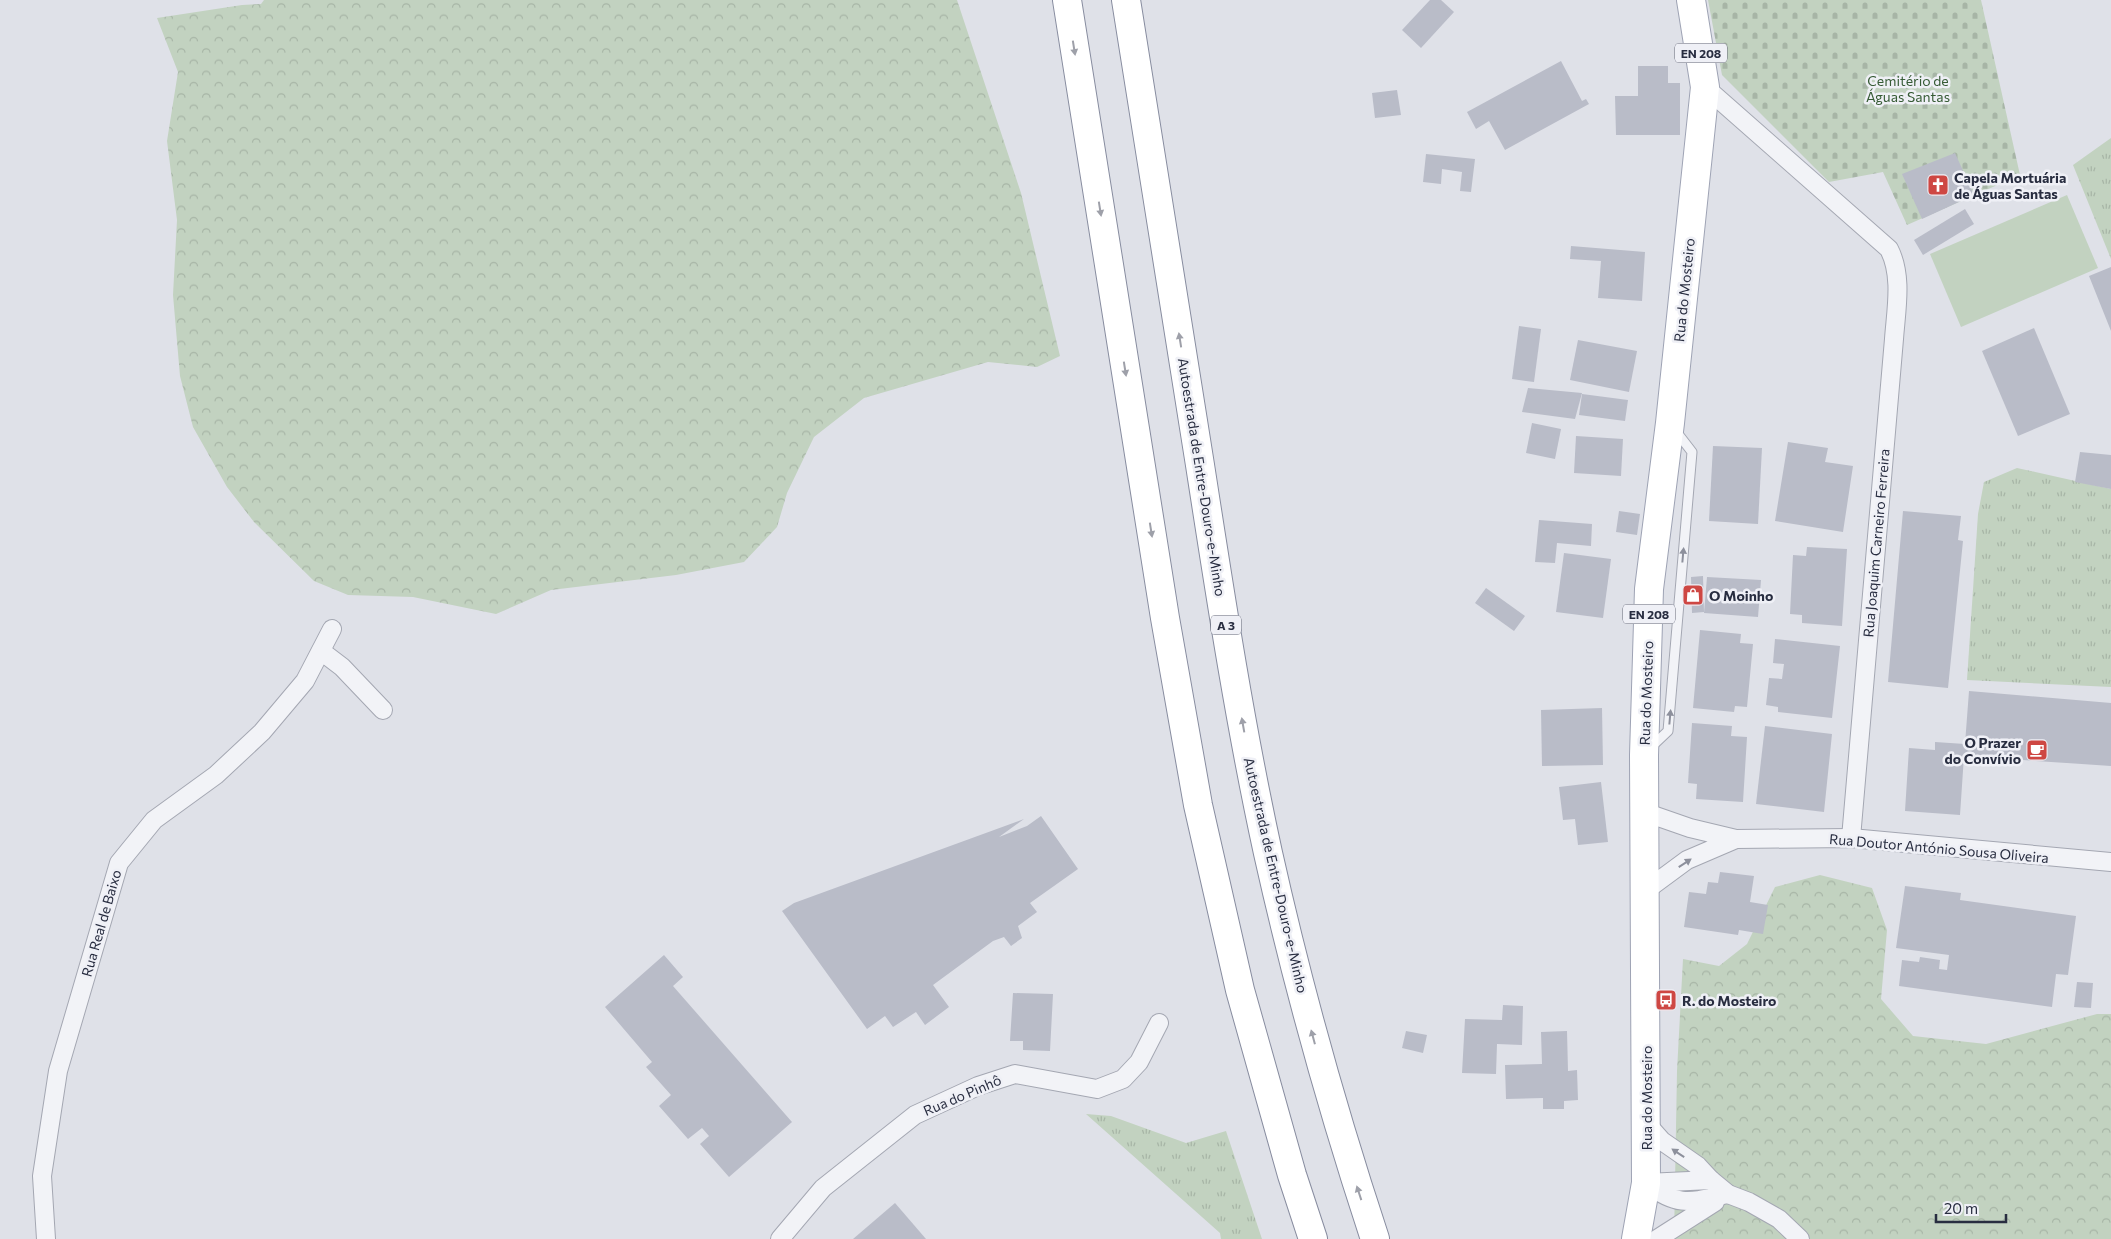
<svg xmlns="http://www.w3.org/2000/svg" width="2111" height="1239" font-family="Commissioner,sans-serif">
	<style>
		.grass { fill: url(#grass-tufts) }
		.forest { fill: url(#forest-crowns) }
		.cemetery { fill: url(#cemetery-stones) }
		.garden { fill: #c2d2c0 }
		.building { fill: #b9bcc8 }
		.lines { fill: none; stroke-linecap: round; stroke-linejoin: round }
		.service-casing { stroke: #a4a7b2; stroke-width: 11 }
		.minor-casing { stroke: #a4a7b2; stroke-width: 20 }
		.primary-casing { stroke: #9ea3b4; stroke-width: 30 }
		.motorway-casing { stroke: #878c9f; stroke-width: 30 }
		.service { stroke: #f2f3f7; stroke-width: 9 }
		.minor { stroke: #f2f3f7; stroke-width: 18 }
		.primary { stroke: #fff; stroke-width: 28 }
		.motorway { stroke: #fff; stroke-width: 28 }
		.oneway { fill: #9ea0a9 }
		.oneway2 { fill: #8d909c }
		.labels { text-anchor: middle; dominant-baseline: central; stroke-width: 5; stroke-linejoin: round; paint-order: stroke }
		.shield { fill: #eff0f6; stroke: #646877; stroke-width: 1 }
		.shield-label { font-size: 12px; font-weight: bold; fill: #282d40 }
		.park-label { font-size: 14px; fill: #365b35; stroke: #eff0f6 }
		.poi-label { font-size: 14px; font-weight: bold; fill: #282d40; stroke: #eff0f6; text-anchor: start }
		.street-label { font-size: 14px; fill: #282d40; stroke: #eff0f6 }
	</style>
	<defs>
		<pattern id="grass-tufts" width="24" height="20" patternUnits="userSpaceOnUse" patternTransform="scale(1.25)"><rect width="24" height="20" fill="#c2d2c0"/><path d="M3 7l-1-3M5 7V3M7 7l1-3M15 17l-1-3M17 17v-4M19 17l1-3" fill="none" stroke="#a7b5a6"/></pattern>
		<pattern id="forest-crowns" width="20" height="18" patternUnits="userSpaceOnUse" patternTransform="scale(1.25)"><rect width="20" height="18" fill="#c2d2c0"/><path d="M2 6a3 3 0 1 1 6 0M12 15a3 3 0 1 1 6 0" fill="none" stroke="#a7b5a6"/></pattern>
		<pattern id="cemetery-stones" width="16" height="16" patternUnits="userSpaceOnUse" patternTransform="scale(1.25)"><rect width="16" height="16" fill="#c2d2c0"/><path d="M2 7V4a2 2 0 0 1 4 0v3zM10 15v-3a2 2 0 0 1 4 0v3z" fill="#a7b5a6"/></pattern>
	</defs>
	<rect width="100%" height="100%" fill="#dfe1e8"/>
	<g class="grass">
		<polygon points="2111,138 2111,259 2073,165"/>
		<polygon points="2017,468 2111,489 2111,687 1967,680 1978,514 1984,482"/>
		<polygon points="1086,1114 1111,1116 1186,1143 1226,1131 1262,1239 1221,1239 1220,1233"/>
	</g>
	<g class="forest">
		<polygon points="264,0 957,0 1021,193 1060,356 1037,367 988,362 864,398 814,437 787,493 777,527 744,562 676,575 551,590 496,614 413,597 348,595 314,581 254,522 227,487 193,427 180,376 173,295 177,220 167,141 178,72 157,18 242,5 261,4"/>
		<polygon points="1820,875 1872,888 1887,930 1881,999 1913,1036 1986,1044 2097,1014 2111,1014 2111,1239 1674,1239 1677,1071 1683,959 1719,966 1747,944 1775,887"/>
	</g>
	<polygon class="cemetery" points="1708,0 1981,0 2020,175 1907,225 1883,172 1829,182 1722,75"/>
	<polygon class="garden" points="2067,195 2098,268 1961,327 1930,254"/>
	<g class="building">
		<polygon points="1430,0 1441,0 1454,12 1421,48 1402,30"/>
		<polygon points="1561,61 1582,101 1586,99 1589,104 1505,150 1489,121 1476,129 1467,112"/>
		<polygon points="1638,66 1668,66 1668,83 1680,83 1680,135 1616,135 1615,96 1638,96"/>
		<polygon points="1397,90 1401,115 1375,118 1372,93"/>
		<polygon points="1955,153 1974,195 1922,219 1902,174"/>
		<polygon points="1426,154 1475,159 1471,192 1460,191 1462,172 1442,169 1441,184 1423,182"/>
		<polygon points="1965,209 1974,224 1923,255 1914,240"/>
		<polygon points="1571,246 1645,252 1642,301 1598,298 1601,261 1570,259"/>
		<polygon points="2111,267 2111,331 2089,276"/>
		<polygon points="1519,326 1541,329 1534,382 1512,379"/>
		<polygon points="2034,328 2070,414 2018,436 1982,351"/>
		<polygon points="1578,340 1637,351 1629,392 1570,380"/>
		<polygon points="1528,388 1582,393 1575,419 1522,412"/>
		<polygon points="1582,394 1628,400 1625,421 1579,415"/>
		<polygon points="1532,423 1561,429 1555,459 1526,453"/>
		<polygon points="1576,436 1623,439 1621,476 1574,473"/>
		<polygon points="1788,442 1828,448 1825,462 1853,466 1843,532 1775,521"/>
		<polygon points="1713,446 1762,448 1758,524 1709,521"/>
		<polygon points="2080,452 2111,455 2111,489 2075,482"/>
		<polygon points="1619,511 1640,514 1637,535 1616,532"/>
		<polygon points="1903,511 1961,516 1958,540 1963,541 1948,688 1888,682"/>
		<polygon points="1539,520 1592,524 1591,546 1557,543 1555,563 1535,562"/>
		<polygon points="1807,547 1847,549 1842,626 1802,623 1802,615 1790,614 1793,555 1806,556"/>
		<polygon points="1564,553 1611,559 1603,618 1556,612"/>
		<polygon points="1703,576 1704,612 1692,613 1691,577"/>
		<polygon points="1707,577 1761,580 1758,617 1704,613"/>
		<polygon points="1486,588 1525,616 1514,631 1475,603"/>
		<polygon points="1700,630 1741,634 1740,643 1753,644 1747,707 1735,706 1734,712 1693,708"/>
		<polygon points="1775,639 1840,646 1832,718 1778,712 1778,707 1766,705 1769,678 1782,679 1784,664 1773,663"/>
		<polygon points="1969,691 2111,703 2111,766 1964,756 1960,815 1905,811 1909,748 1935,750 1935,742 1965,744"/>
		<polygon points="1602,708 1603,765 1542,766 1541,710"/>
		<polygon points="1692,723 1732,726 1731,736 1747,737 1743,802 1696,799 1697,784 1688,783"/>
		<polygon points="1765,726 1832,734 1824,812 1756,804"/>
		<polygon points="1601,782 1608,842 1578,845 1575,819 1563,820 1559,787"/>
		<polygon points="1041,816 1078,869 1030,903 1037,912 1018,926 1022,938 1011,946 1004,937 993,941 933,985 949,1007 925,1025 916,1012 893,1027 885,1016 867,1029 782,911 794,903 1024,819 999,837 1027,826"/>
		<polygon points="1720,872 1754,876 1750,902 1768,905 1763,934 1739,930 1738,935 1684,927 1689,892 1706,894 1708,882 1718,883"/>
		<polygon points="1905,886 1961,893 1960,900 2076,916 2068,975 2056,974 2052,1007 1899,986 1902,960 1919,962 1920,957 1940,960 1939,969 1947,970 1949,955 1896,948"/>
		<polygon points="664,955 683,977 673,986 792,1122 729,1177 700,1144 709,1136 702,1128 688,1139 659,1106 671,1095 646,1067 652,1062 605,1007"/>
		<polygon points="2077,982 2093,983 2091,1008 2074,1007"/>
		<polygon points="1013,993 1053,994 1050,1051 1023,1050 1023,1041 1010,1041"/>
		<polygon points="1503,1005 1523,1006 1522,1045 1497,1044 1496,1074 1462,1073 1465,1019 1502,1020"/>
		<polygon points="1406,1031 1427,1035 1423,1053 1402,1048"/>
		<polygon points="1567,1031 1568,1071 1577,1070 1578,1100 1564,1101 1564,1109 1543,1109 1543,1098 1506,1099 1505,1065 1542,1064 1541,1032"/>
		<polygon points="895,1203 926,1239 853,1239"/>
	</g>
	<g class="lines">
		<g class="service-casing">
			<polyline id="service" points="1649,749 1668,731 1692,452 1675,430"/>
		</g>
		<g class="minor-casing">
			<g id="minor">
				<path d="M1705,87L1889,249C1903,276 1896,310 1894,339L1851,838"/>
				<polyline points="321,651 342,667 383,710"/>
				<polyline points="1644,812 1690,828 1736,839 1687,860 1645,891"/>
				<polyline points="1736,839 1851,838 2111,862"/>
				<polyline points="1646,1123 1662,1141 1698,1166 1711,1180 1728,1194 1749,1202 1779,1219 1800,1239"/>
				<path d="M1646,1183C1678,1208 1691,1202 1728,1194"/>
				<polyline points="1646,1183 1711,1180"/>
				<polyline points="46,1239 42,1176 58,1071 119,863 154,820 216,775 262,732 305,681 332,629"/>
				<polyline points="780,1239 823,1188 915,1115 978,1086 1015,1074 1097,1089 1123,1079 1139,1062 1159,1023"/>
				<polyline points="1657,1239 1715,1202"/>
			</g>
		</g>
		<g class="primary-casing">
			<polyline id="primary" points="1636,1239 1646,1183 1644,755 1649,589 1670,423 1705,87 1691,0"/>
		</g>
		<g class="motorway-casing">
			<g id="motorway">
				<polyline points="1067,0 1165,618 1198,805 1240,990 1292,1175 1313,1239"/>
				<path d="M1126,0C1151,155 1175,310 1200,465C1220,594 1240,725 1268,853C1297,983 1333,1112 1375,1239"/>
			</g>
		</g>
		<use href="#service" class="service"/>
		<use href="#minor" class="minor"/>
		<use href="#primary" class="primary"/>
		<use href="#motorway" class="motorway"/>
	</g>
	<defs><path id="oneway-solid" d="M-6-.8H1V-3.2L6.5 0L1 3.2V.8H-6Z" transform="scale(1.25)"/></defs>
	<g class="oneway">
		<use href="#oneway-solid" transform="translate(1074 48) rotate(81)"/>
		<use href="#oneway-solid" transform="translate(1100 209) rotate(81)"/>
		<use href="#oneway-solid" transform="translate(1180 340) rotate(-99)"/>
		<use href="#oneway-solid" transform="translate(1125 369) rotate(81)"/>
		<use href="#oneway-solid" transform="translate(1151 530) rotate(81)"/>
		<use href="#oneway-solid" transform="translate(1243 725) rotate(-100)"/>
		<use href="#oneway-solid" transform="translate(1313 1037) rotate(-105)"/>
		<use href="#oneway-solid" transform="translate(1359 1193) rotate(-108)"/>
	</g>
	<g class="oneway2">
		<use href="#oneway-solid" transform="translate(1683 555) rotate(-85)"/>
		<use href="#oneway-solid" transform="translate(1670 717) rotate(-85)"/>
		<use href="#oneway-solid" transform="translate(1685 863) rotate(-33)"/>
		<use href="#oneway-solid" transform="translate(1678 1153) rotate(-146)"/>
	</g>
	<defs>
		<g id="church-square" transform="scale(1.125)"><rect x="-9" y="-9" width="18" height="18" rx="4" fill="#ce4743" stroke="#eff0f6"/><path d="M-1.2-6h2.4v3.5h3.3v2.4h-3.3V6h-2.4V-.1h-3.3v-2.4h3.3Z" fill="#fff"/></g>
		<g id="shop-square" transform="scale(1.125)"><rect x="-9" y="-9" width="18" height="18" rx="4" fill="#ce4743" stroke="#eff0f6"/><path d="M-5-2.5h2.3a2.7 3.5 0 0 1 5.4 0H5L5.5 6h-11ZM-1.5-2.5h3a1.5 2.3 0 0 0-3 0Z" fill="#fff"/></g>
		<g id="cafe-square" transform="scale(1.125)"><rect x="-9" y="-9" width="18" height="18" rx="4" fill="#ce4743" stroke="#eff0f6"/><path d="M-5.5-4.5H6V0H3Q3 3.5 0 3.5H-2.5Q-5.5 3.5-5.5 0ZM3-3.2v2h1.7v-2ZM-6 4.5H4V6H-6Z" fill="#fff"/></g>
		<g id="bus-square" transform="scale(1.125)"><rect x="-9" y="-9" width="18" height="18" rx="4" fill="#ce4743" stroke="#eff0f6"/><path d="M-5-6H5V4H4V6H2V4H-2V6H-4V4H-5ZM-3.5-4V0h7V-4ZM-3.5 1.2v1.5H-2V1.2ZM2 1.2v1.5H3.5V1.2Z" fill="#fff"/></g>
	</defs>
	<g fill-rule="evenodd">
		<use href="#church-square" x="1938" y="185"/>
		<use href="#shop-square" x="1693" y="595"/>
		<use href="#cafe-square" x="2037" y="750"/>
		<use href="#bus-square" x="1666" y="1000"/>
	</g>
	<g class="labels">
		<g class="shield">
			<rect x="1675" y="43.5" width="52" height="19" rx="4"/>
			<rect x="1623" y="604.5" width="52" height="19" rx="4"/>
			<rect x="1211" y="615.5" width="30" height="19" rx="4"/>
		</g>
		<g class="shield-label">
			<text x="1701" y="53">EN 208</text>
			<text x="1649" y="614">EN 208</text>
			<text x="1226" y="625">A 3</text>
		</g>
		<g class="park-label">
			<text x="1908" y="80">Cemitério de<tspan x="1908" dy="16">Águas Santas</tspan></text>
		</g>
		<g class="poi-label">
			<text x="1954" y="177">Capela Mortuária<tspan x="1954" dy="16">de Águas Santas</tspan></text>
			<text x="1709" y="595">O Moinho</text>
			<text x="2021" y="742" text-anchor="end">O Prazer<tspan x="2021" dy="16">do Convívio</tspan></text>
			<text x="1682" y="1000">R. do Mosteiro</text>
		</g>
		<g class="street-label">
			<text transform="translate(1684 290) rotate(-84)">Rua do Mosteiro</text>
			<text transform="translate(1202 477) rotate(81)">Autoestrada de Entre-Douro-e-Minho</text>
			<text transform="translate(1876 543) rotate(-85)">Rua Joaquim Carneiro Ferreira</text>
			<text transform="translate(1646 693) rotate(-88)">Rua do Mosteiro</text>
			<text transform="translate(1939 848) rotate(5)">Rua Doutor António Sousa Oliveira</text>
			<text transform="translate(1276 875) rotate(77)">Autoestrada de Entre-Douro-e-Minho</text>
			<text transform="translate(101 923) rotate(-74)">Rua Real de Baixo</text>
			<text transform="translate(962 1095) rotate(-23)">Rua do Pinhô</text>
			<text transform="translate(1646 1098) rotate(-90)">Rua do Mosteiro</text>
		</g>
	</g>
	<path d="M1936 1214v8h70v-8" fill="none" stroke="#282d40" stroke-width="2.5"/>
	<text x="1944" y="1214" font-size="15" fill="#282d40" stroke="#eff0f6" stroke-width="4" paint-order="stroke">20 m</text>
</svg>
